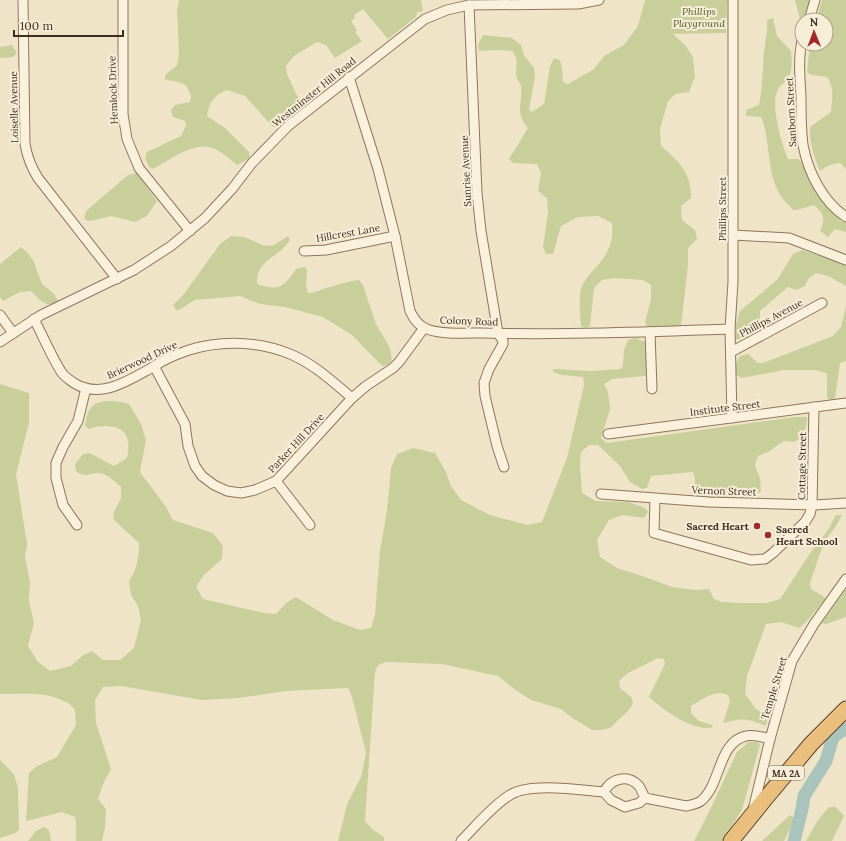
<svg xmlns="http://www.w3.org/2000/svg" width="846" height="841" font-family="Lora,serif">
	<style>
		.green { fill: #c9cf9b }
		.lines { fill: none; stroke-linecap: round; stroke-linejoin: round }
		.river { stroke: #a9c4bc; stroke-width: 13 }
		.minor-casing { stroke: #8d765c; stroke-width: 11 }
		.trunk-casing { stroke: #5b4430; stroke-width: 17 }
		.minor { stroke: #faf1dc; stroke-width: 9 }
		.trunk { stroke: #eabe7c; stroke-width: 15 }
		.poi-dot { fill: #9e2a2b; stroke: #f7eed8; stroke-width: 1.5 }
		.labels { text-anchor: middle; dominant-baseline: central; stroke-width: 4; stroke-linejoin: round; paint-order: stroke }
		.shield { fill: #f7eed8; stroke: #756857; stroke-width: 1 }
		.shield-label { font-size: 9px; font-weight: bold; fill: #3d2e20 }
		.park-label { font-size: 10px; font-style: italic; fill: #4d5a26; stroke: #f7eed8 }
		.street-label { font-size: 10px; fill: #3d2e20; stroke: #f7eed8 }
		.poi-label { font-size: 10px; font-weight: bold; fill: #3d2e20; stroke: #f7eed8; text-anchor: end }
	</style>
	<rect width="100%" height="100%" fill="#f0e4c8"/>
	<g class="green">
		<path d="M179,0H421L423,11L417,12L416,17L388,39L363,9L354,15L355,18L351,21L357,30L355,32L362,41L335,58L326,45L317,42L294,56L286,66L287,74L300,102V107L278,127H273L245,96L227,90C213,96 210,101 207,116L225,128L249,152L250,158L237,165C228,158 220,149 208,147C193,143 167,161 153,169L149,167L145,158L147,152L181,136L186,126L185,121L173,117L171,110L175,105L190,102L191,96L186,85L175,81L165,80V75L177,65L179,54L177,11Z"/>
		<path d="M645,0H727L726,33L673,34L685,45L693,57L695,77L689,92L675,94L668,101L660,129L661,146C679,161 692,174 691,198L681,206L682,220L695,230L697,239L688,248V265L681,326L647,327L645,322L651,299V285L643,280L615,278L602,280L594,288L590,326L586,328L581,326C580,313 578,298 582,286C584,281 588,277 591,273C606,256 614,247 612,223L598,216L578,217L561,226L553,254H546L543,247L548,212L547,198L538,191L541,173L537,164L513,163L509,159L528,128C514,112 523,103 521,86C520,82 516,79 516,74C516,65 519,59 512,51L497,50L479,51L478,45L483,35L512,38L521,45L524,55L534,68L535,77L529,110L532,112L544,104L550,66L554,58L560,60L562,68L563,82L568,84L594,69L604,56L624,45L638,26Z"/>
		<polygon points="795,0 810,0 806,19 802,20 802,23 801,23"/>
		<path d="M822,0H846V169L840,163C831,164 827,166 820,171C814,158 809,141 810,127L831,112C832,100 835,88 827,77L811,75L807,72L810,44H826V20H816Z"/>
		<path d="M773,18L777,36L791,51L792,64L789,80C787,81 783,83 781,85C767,98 782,144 788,159H798L803,163L818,191L841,221L846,223V232L835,229L828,237L820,231C825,218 825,215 814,205L797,210H793C789,205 782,199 779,193C766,169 771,141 761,117L746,116V110L759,105C763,85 762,65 765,45C766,36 768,29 767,20Z"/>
		<polygon points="12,45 17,53 13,57 0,58 0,47"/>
		<polygon points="137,173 157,201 147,216 135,222 112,216 89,221 84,219 86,211 128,175"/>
		<path d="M231,236L245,237L264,246L274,245L288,236L290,240C279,258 256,259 257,284C279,291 283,288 296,269L305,267L307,270L306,285L308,293C316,293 319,290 326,288C337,285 348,281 359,280L363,285L376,324L390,348L392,359L389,364L383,366L380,364L352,335L323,317L285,307L260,304L240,296L195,300L177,311L173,305L184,294L220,244Z"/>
		<path d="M21,247L27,252L34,262L42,284L52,292L58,300C48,311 38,298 31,291L20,292L3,301L0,297V264Z"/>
		<path d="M802,250L846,264V286L828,276L816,273L809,278L805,286L797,290L788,287L760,311C760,330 758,339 736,339V324L740,311L777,280L793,254Z"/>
		<polygon points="846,306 846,361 840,363 835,398 831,400 827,398 827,377 826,373 815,370 784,370 742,378 736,375 736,363 740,356 748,354 758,363 763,363 833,336 841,327"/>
		<path d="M635,338L646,342V376L612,379L604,384L608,392L610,409L601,438L607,443L795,417H807V422L803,437L794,442L784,441L768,452L758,456L755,465L760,478L761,491L754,497H701L695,494V478L693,472L651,476L647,488L642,489L630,482L620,466L598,445H589L581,452L580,464L582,493L596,501L629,502L645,508L648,512L644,518L622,515L609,520L597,540L600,557L617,568L645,577L672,587L695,590L709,589L714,599L722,602L745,603H767L780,599L813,549L828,530L836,515H842L836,526L824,542L810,583L811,589L826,598L806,622L799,628L781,622L766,624L747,676L745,694L756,709L768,716L766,726C745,718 744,718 723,723L730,701L728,695C715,689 703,699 691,706V713L699,721L712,725L713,727C694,733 662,709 649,697L665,664L664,659L658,658L628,673L619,681L620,688L632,698L633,704L628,711L610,728L601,730H592L571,717L561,709L531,700L517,691L498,676L442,664L386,662L378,665L375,672L365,821L372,829L384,837V841H338L347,804L361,777L366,753L352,697L348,688L286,691L238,698L202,700L121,686L103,687L95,700L96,723L111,769L103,784L98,799L106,809L105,827L102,841H76V824L75,817L62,812L26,821L29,773L37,766L57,757L76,725L75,710C73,708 70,703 66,702C46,691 22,694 0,694V384L29,393V423L16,474L27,544L25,557L30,582L29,601L34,623L28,646L38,662L50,671L71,666L82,656L92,651L103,660H120L134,648L141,620L138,606L131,595L129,581C137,570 139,557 139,543L114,520L113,514L121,498V487C115,482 108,474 99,473C87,473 90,478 76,472L75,464L83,454L90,453L114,466L127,458C128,453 129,447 128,442C126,423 102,424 89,429L85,426C86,420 87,412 91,408C98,398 119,401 129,404L141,424L146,440L140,472L166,507L173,520L213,533L223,546L222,559L204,575L196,587L203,599L264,613L276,614L286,603L296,597L333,620L360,630L371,628L375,615L380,551L387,510L391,468L397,454L413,448L435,453L446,472L451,486L461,500L490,515L527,525L542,522L567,458L584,385L583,377L562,375L553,372V369L592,371L621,369L623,365L624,350L628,340Z"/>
		<polygon points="846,589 846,617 826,624 822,623"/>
		<polygon points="749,742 758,742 760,745 742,810 722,841 694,841 710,810 737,752"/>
		<polygon points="0,760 14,774 18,788 19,829 16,833 0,838"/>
		<polygon points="829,807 836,807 844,816 832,841 806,841 818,820"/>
		<polygon points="790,815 795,819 784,841 762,841"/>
		<polygon points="44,827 49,830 51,841 28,841 36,831"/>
	</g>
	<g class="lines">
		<polyline class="river" points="794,841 802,809 804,796 826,761 833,737 840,732 846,729"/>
		<g class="minor-casing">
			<g id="minor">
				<path d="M23,0L25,144C27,156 31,167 38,178L117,279"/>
				<polyline points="123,0 123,114 127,139 139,168 190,231"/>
				<polyline points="469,5 477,193 481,231 498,333 503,341 503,344 489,369 484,383 485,396 497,446 504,467"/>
				<polyline points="809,20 815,0"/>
				<path d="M802,41C798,59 800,78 801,96C801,112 801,129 803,145C808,172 823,202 846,217"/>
				<path d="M349,77L378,169L395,236L410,311C413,317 416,323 423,327C435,335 465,333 480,333C564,335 647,332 730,329"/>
				<polyline points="733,235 789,238 846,260"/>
				<polyline points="304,251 326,250 395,236"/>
				<polyline points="0,315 13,333"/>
				<path d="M34,319C43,336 52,358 62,373C65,377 70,380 74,383C101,400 129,380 153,367C163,360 177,354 189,350C221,340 258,341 290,354C314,364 332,381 352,398"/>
				<polyline points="650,332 652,389"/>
				<polyline points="0,342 41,315 134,270 171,246 205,218 232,189 252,163 288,126 425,19 447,10 469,5 578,4 599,0"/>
				<polyline points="731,352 822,303"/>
				<polyline points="154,366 185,424 188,446 195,466 202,476 214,485 227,491 241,493 255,490 276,481 352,398 366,386 393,368 399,362 424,328"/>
				<polyline points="732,418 730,329 733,282 733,0"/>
				<polyline points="608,434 846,403"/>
				<polyline points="276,481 310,525"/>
				<polyline points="601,494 709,502 815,505 846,503"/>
				<polyline points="655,499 654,533 751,560 765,559 773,553 805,522 810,514 812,505 814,407"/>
				<polyline points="77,525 63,505 56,478 56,463 63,447 78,421 86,388"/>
				<path d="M645,798L639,803L625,807L611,800L604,792C611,778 628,774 639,786C641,789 643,794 645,798L686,806C691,805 697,804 701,801C721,785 718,742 746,736C754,734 762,737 770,739"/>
				<polyline points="753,810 770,739 792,661 814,624 846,579"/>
				<path d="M461,841C474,828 494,804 510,795C530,782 580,790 604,792"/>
			</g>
		</g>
		<g class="trunk-casing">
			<polyline id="trunk" points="731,841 765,799 811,744 846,709"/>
		</g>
		<use href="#minor" class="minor"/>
		<use href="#trunk" class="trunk"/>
	</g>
	<g class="poi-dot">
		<circle cx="757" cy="526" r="4"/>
		<circle cx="768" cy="535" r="4"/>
	</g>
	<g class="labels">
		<rect class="shield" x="768" y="766" width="36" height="14" rx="3"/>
		<g class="shield-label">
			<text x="786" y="773">MA 2A</text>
		</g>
		<g class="park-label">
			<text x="699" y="11">Phillips<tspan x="699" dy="12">Playground</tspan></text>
		</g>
		<g class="street-label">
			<text transform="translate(113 90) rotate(-92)">Hemlock Drive</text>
			<text transform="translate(314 92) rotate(-39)">Westminster Hill Road</text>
			<text transform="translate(14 107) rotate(-91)">Loiselle Avenue</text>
			<text transform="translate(791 112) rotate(-93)">Sanborn Street</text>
			<text transform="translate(466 171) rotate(-93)">Sunrise Avenue</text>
			<text transform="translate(722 209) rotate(-90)">Phillips Street</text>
			<text transform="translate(348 233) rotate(-10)">Hillcrest Lane</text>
			<text transform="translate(771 318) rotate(-28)">Phillips Avenue</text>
			<text transform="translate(469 321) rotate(2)">Colony Road</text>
			<text transform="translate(142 360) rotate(-25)">Brierwood Drive</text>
			<text transform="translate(725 408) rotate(-7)">Institute Street</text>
			<text transform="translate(296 443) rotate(-47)">Parker Hill Drive</text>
			<text transform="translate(802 466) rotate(-89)">Cottage Street</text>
			<text transform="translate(724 491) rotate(2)">Vernon Street</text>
			<text transform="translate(774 688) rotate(-73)">Temple Street</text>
		</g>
		<g class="poi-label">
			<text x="749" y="526">Sacred Heart</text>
			<text x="776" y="529" text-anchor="start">Sacred<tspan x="776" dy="12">Heart School</tspan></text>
		</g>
	</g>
	<g transform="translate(814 32) rotate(359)"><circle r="19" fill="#f7eed8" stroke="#ada18e"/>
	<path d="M0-3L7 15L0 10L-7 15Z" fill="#9e2a2b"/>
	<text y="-6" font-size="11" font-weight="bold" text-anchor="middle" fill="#3d2e20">N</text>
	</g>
	<path d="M14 30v6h109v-6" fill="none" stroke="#3d2e20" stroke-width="2"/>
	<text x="20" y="30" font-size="12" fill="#3d2e20" stroke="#f7eed8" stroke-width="3" paint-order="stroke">100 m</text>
</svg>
